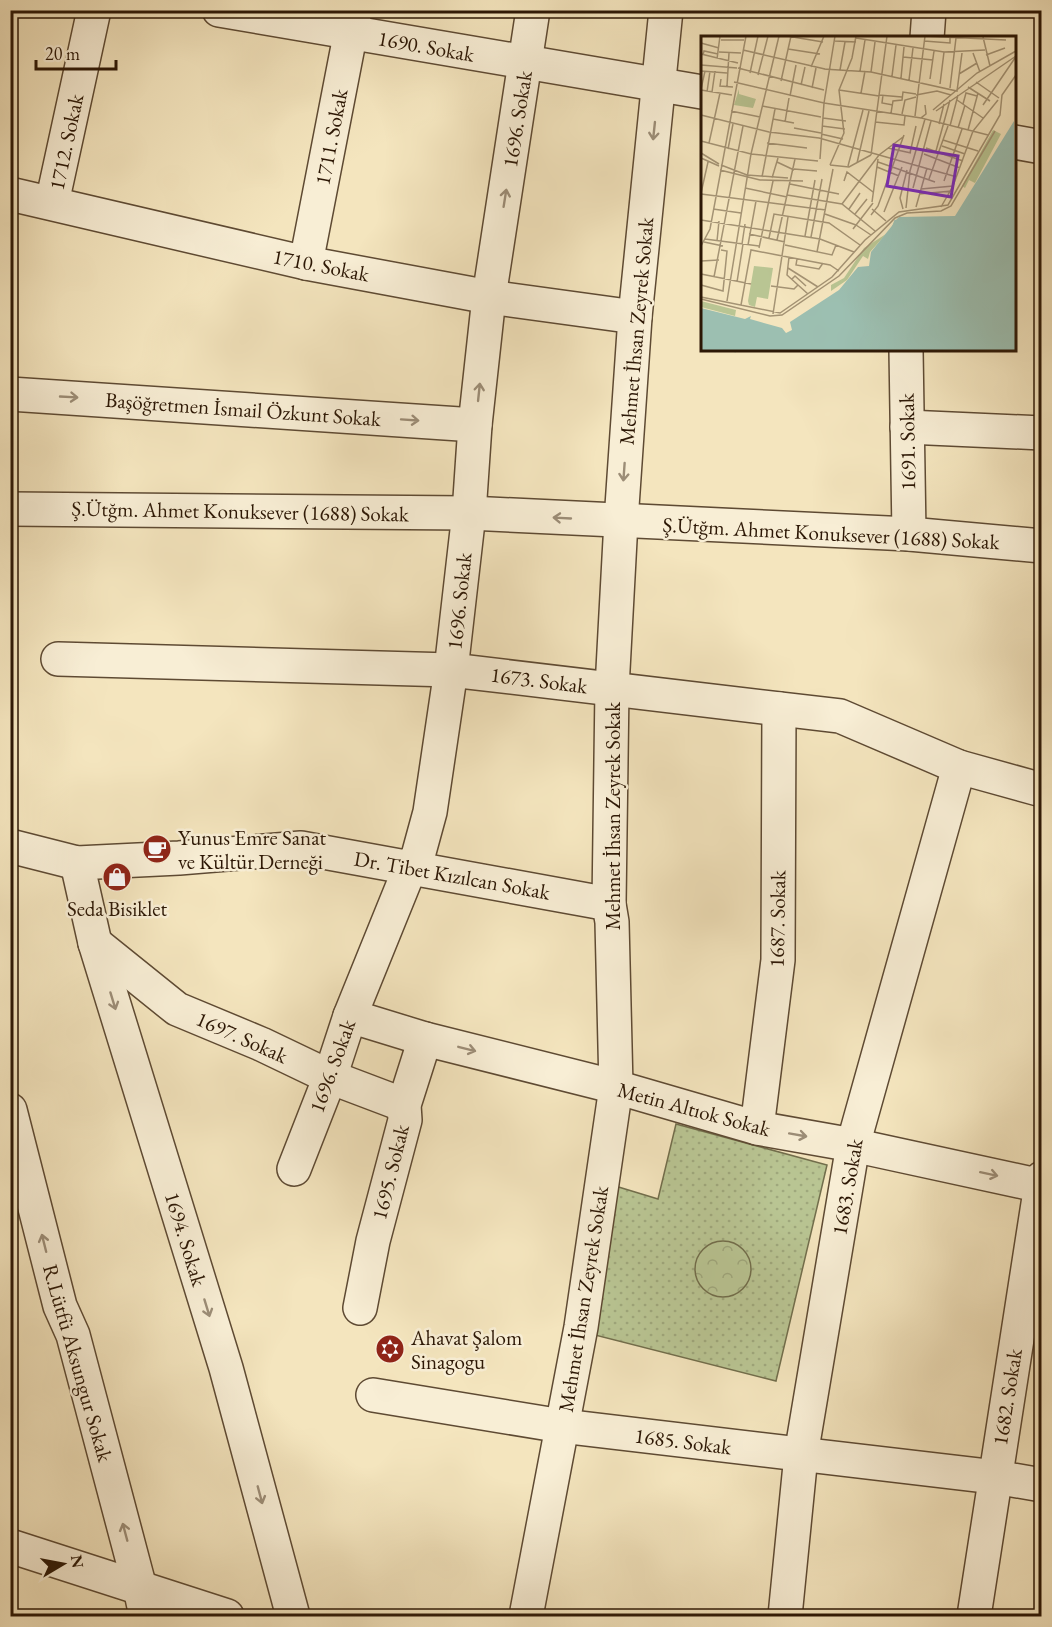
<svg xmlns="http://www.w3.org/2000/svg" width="1052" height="1627" font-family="'EB Garamond',serif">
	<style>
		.grass { fill: url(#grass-dots); stroke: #726e4c; stroke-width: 1.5 }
		.forest { fill: url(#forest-crowns); stroke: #726e4c; stroke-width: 1.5 }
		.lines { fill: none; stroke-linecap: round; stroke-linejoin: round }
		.minor-casing { stroke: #5e4a33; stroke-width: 36 }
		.minor { stroke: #f8eed5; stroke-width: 33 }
		.oneway { stroke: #9c8d77 }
		.labels { text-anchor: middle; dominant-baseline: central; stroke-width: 5; stroke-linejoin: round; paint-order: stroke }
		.street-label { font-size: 21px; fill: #2c1705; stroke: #f8eed5 }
		.poi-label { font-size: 21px; fill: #2c1705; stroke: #f8eed5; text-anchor: start }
		.inset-river { fill: none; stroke: #9cbfb1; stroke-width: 3 }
		.inset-road { fill: none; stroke: #a49374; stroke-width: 1.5 }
		.view { fill: #7b2cbf; fill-opacity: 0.15; stroke: #7b2cbf; stroke-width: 3 }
		.inset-edge { fill: none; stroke: #2c1705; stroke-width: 3 }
	</style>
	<defs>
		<pattern id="grass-dots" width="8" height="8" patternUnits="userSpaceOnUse" patternTransform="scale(1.5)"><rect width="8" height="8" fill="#b9c593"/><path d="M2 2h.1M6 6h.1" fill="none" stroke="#9fa87d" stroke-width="1.8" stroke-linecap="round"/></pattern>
		<pattern id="forest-crowns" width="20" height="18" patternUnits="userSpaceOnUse" patternTransform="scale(1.5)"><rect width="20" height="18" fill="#b9c593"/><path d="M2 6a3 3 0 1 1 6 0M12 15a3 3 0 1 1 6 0" fill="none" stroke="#9fa87d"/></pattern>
	</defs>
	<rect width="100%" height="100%" fill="#f4e5be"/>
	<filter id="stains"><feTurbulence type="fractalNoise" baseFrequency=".00333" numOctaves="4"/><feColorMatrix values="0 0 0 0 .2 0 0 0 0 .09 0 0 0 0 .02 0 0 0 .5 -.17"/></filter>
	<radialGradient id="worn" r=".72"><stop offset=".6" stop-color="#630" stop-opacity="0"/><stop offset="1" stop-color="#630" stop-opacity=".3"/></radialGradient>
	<polygon class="grass" points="676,1124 827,1165 776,1381 591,1334 612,1185 658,1199"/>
	<circle class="forest" cx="723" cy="1269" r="28"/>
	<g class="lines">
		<g class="minor-casing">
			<g id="minor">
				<polyline points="219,10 702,92"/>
				<polyline points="927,38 929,10"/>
				<polyline points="1014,142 1042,147"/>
				<polyline points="10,194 306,263 489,297 635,317"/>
				<polyline points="52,203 94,10"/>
				<polyline points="306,263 355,10"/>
				<polyline points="906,350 909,534"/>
				<polyline points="10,394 475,425"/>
				<polyline points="907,427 1042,433"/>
				<polyline points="10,509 469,513 909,534 1042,546"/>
				<polyline points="58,659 451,670 840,716 959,767 1042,790"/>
				<polyline points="10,846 77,863 179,858 301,848 609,904"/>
				<polyline points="77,863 95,943 226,1368 293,1616"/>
				<polyline points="95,943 177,1009 261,1044 330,1077 404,1105"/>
				<polyline points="350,1016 425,1039 616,1087 757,1128 853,1145 1042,1186"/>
				<polyline points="10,1110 60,1306 73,1335 140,1588 146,1616"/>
				<polyline points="757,1128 778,960 779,709"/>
				<polyline points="294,1169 330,1077 350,1016 410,868 418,856 430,812 451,670 469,513 475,425 489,297 533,10"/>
				<polyline points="360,1308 373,1241 405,1120 404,1105 425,1039"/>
				<polyline points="373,1395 562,1426 995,1477 1042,1485"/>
				<polyline points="10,1546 227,1616"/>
				<polyline points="526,1616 581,1327 616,1087 612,922 609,904 612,688 621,521 635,317 666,10"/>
				<polyline points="785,1616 801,1455 853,1145 959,767"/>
				<polyline points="974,1616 1042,1178"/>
			</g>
		</g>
		<use href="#minor" class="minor"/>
	</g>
	<defs><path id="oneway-shaft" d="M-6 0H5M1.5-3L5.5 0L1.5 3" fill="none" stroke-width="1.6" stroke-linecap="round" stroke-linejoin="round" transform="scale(1.5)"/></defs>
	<g class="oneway">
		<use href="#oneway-shaft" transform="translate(654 131) rotate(96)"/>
		<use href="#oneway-shaft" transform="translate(505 198) rotate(-81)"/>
		<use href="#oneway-shaft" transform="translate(479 392) rotate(-84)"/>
		<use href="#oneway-shaft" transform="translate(69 397) rotate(3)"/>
		<use href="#oneway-shaft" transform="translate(410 420) rotate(4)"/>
		<use href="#oneway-shaft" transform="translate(624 472) rotate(94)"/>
		<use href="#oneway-shaft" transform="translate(562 518) rotate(-177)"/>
		<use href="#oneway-shaft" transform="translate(113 1001) rotate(73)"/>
		<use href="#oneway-shaft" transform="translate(467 1049) rotate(14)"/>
		<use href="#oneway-shaft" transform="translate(798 1135) rotate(10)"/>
		<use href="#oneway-shaft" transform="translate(989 1174) rotate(12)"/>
		<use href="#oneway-shaft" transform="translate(44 1243) rotate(-104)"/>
		<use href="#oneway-shaft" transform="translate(207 1308) rotate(73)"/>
		<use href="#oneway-shaft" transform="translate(260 1495) rotate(75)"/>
		<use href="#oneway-shaft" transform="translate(125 1532) rotate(-105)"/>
	</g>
	<defs>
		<g id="cafe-disc" transform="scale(1.5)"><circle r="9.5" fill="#8f2418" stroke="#f8eed5"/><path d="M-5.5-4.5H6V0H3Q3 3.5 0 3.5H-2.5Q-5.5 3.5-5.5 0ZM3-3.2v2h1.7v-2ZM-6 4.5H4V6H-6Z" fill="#fff"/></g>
		<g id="shop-disc" transform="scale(1.5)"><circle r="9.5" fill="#8f2418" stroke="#f8eed5"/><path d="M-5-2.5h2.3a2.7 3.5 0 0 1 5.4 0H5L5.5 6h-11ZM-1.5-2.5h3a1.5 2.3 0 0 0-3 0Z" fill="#fff"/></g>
		<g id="synagogue-disc" transform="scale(1.5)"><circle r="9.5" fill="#8f2418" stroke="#f8eed5"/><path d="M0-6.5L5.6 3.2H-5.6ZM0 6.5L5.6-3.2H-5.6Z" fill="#fff"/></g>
	</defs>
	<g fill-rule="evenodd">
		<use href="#cafe-disc" x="157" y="849"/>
		<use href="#shop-disc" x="117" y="877"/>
		<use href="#synagogue-disc" x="390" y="1349"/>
	</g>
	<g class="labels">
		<g class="street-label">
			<text transform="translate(426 46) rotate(10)">1690. Sokak</text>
			<text transform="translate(517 119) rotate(-81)">1696. Sokak</text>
			<text transform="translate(331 137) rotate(-79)">1711. Sokak</text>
			<text transform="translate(66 142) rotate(-78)">1712. Sokak</text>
			<text transform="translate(321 265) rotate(11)">1710. Sokak</text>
			<text transform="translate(636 331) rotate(-85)">Mehmet İhsan Zeyrek Sokak</text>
			<text transform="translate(243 409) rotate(4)">Başöğretmen İsmail Özkunt Sokak</text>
			<text transform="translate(907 442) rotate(-91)">1691. Sokak</text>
			<text transform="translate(240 511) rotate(1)">Ş.Ütğm. Ahmet Konuksever (1688) Sokak</text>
			<text transform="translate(831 533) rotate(3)">Ş.Ütğm. Ahmet Konuksever (1688) Sokak</text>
			<text transform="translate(459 601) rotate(-84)">1696. Sokak</text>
			<text transform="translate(539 680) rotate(7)">1673. Sokak</text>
			<text transform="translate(612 816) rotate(-90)">Mehmet İhsan Zeyrek Sokak</text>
			<text transform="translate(452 875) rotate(10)">Dr. Tibet Kızılcan Sokak</text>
			<text transform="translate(777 919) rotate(-89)">1687. Sokak</text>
			<text transform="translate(242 1037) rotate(24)">1697. Sokak</text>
			<text transform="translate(332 1066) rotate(-70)">1696. Sokak</text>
			<text transform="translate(694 1109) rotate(15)">Metin Altıok Sokak</text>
			<text transform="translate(390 1172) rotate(-76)">1695. Sokak</text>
			<text transform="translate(847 1187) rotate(-80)">1683. Sokak</text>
			<text transform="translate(186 1239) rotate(73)">1694. Sokak</text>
			<text transform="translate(583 1299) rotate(-81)">Mehmet İhsan Zeyrek Sokak</text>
			<text transform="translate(78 1363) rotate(74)">R.Lütfü Aksungur Sokak</text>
			<text transform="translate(1007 1397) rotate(-81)">1682. Sokak</text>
			<text transform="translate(683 1441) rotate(7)">1685. Sokak</text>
		</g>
		<g class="poi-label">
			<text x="178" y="837">Yunus Emre Sanat<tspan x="178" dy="24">ve Kültür Derneği</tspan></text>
			<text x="117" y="908" text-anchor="middle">Seda Bisiklet</text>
			<text x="411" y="1337">Ahavat Şalom<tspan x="411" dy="24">Sinagogu</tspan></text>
		</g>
	</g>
	<g transform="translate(701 36)">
		<rect width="315" height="315" fill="#f4e5be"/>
		<path d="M185,198L169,216L167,223L162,220L146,244L130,255V249L143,242L163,212Z" fill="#b9c593"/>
		<path d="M38,53V58L55,63L52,72L33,69ZM292,94L300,98L274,147L268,144L264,152L261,150ZM0,265L35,274L34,280L0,271Z" fill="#b9c593"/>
		<path d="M53,230L72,232L67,263L56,261L54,271L48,269L47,265Z" fill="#b9c593"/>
		<path d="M313,85L315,315H0V272L44,283L50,280L49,283L81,292L85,297L91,294L89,286L138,254L157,231L168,230L170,216L198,181L254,180Z" fill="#9cbfb1"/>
		<path class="inset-river" d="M196,183L315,303M196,184L240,315M196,187L209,315M0,303L35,315M166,313L176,293M154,315L166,297L179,228L195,184M165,315L178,287L195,187"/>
		<path class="inset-road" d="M86,0L122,6M224,0L305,4M282,1L289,30M155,2L243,16L284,14M20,4H43M134,5L155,6M223,5L249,7V2M0,7L18,12M87,13L119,18M42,14L124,33M18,16L40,17M272,17L279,36M0,18L37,27M2,19L3,15L17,18M285,19L304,12M202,21L232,24M16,23L19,0M0,29L36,32M110,31L123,0M37,32L123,54M122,33L170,36L256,55L261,17M139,34L144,6M0,35L26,37M159,35L164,4M170,36L174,6M49,37L57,0M258,38L276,27M57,39L67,0M191,40L195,9M200,42L203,11M20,43L19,50L32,51M229,43L233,15M208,44L212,12M80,45L90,0M33,46L123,67L220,82M275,46L298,62M239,48L243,16M100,49L104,31M26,50L28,17M267,51L289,65M111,52L115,32M249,52L255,2M0,53L4,35M0,54L31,59M138,54L178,60M6,56L9,35M11,56L14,35M160,57L164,35M178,59L201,61M182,59L181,67L192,69M215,59L236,55L250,59M89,60L95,29M256,64L282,82M262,68L265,57L276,60M224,69L225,78L220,82L287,99M282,69L314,22M61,70L120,81M232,74L276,37L315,15M30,75L59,81M235,75L315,20M190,77L192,65L201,64L202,56L215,58M201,78L204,64L215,61M0,79L68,96L118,102L256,141M214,80L224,0M122,82L145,85M72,83L93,87M84,86L88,62M174,86L203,89L204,80M238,88L243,68M121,90L144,93M249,90L257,59M93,92L120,97M257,92L264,69M267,94L277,57M120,98L142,103M242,104L277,115M0,105L50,118L117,125M8,107L19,57M66,107L106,112M241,110L264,118M187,112L210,117M225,112L262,125M27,113L32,88M235,115L249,64M0,117L18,128M209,117L215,90M223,118L259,132M170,119L186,0M0,122L18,130M119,123L123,67L134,0M76,126L93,134M177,126L234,146M156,127L168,75M20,129L46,139L87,142M129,129L143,97L138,54L151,22L155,0M129,129L148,131L170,119M147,130L162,74M176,131L198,140M93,133L116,135M19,134L59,144L102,145M61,141L74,73M71,142L77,122M228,143L247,90M143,145L146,136L172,156M243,145L261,93M89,148L138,158M44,152L86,161M212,152L230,85M220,153L252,150M0,157L7,126M0,158L125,174M218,158L251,155M86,159L141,168L174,195M171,166L177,123M141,168L178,119L202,101M215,171L226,132M240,171L252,150L272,95L297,64M205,172L209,135L224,83M12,173L40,177M148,173L159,157M171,173L185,185M202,173L199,162L206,134M183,176L201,131M124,178L155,189M154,178L166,163M170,179L177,170L203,99M0,184L119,203L153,216M155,189L170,199M152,193L172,167M48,198L84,206M104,200L114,144M110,201L121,143M68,202L73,178L128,187L159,209M4,203L58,210M76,204L94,123M16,205L18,185M3,206L22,210M41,208L44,188M47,209L55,165M84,209L131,219L135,209M0,210L9,193L45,0M58,212L72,145M116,216L132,133M88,221L86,239L107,258M96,223L95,229L118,233L122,227M0,225L18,224M87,232L117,251M0,238L50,248M13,241L42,90M91,243L94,240L105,250M36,246L42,208M0,249L22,255L26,215L20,214M70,250L93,253L97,249M0,261L79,277L131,241L164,204L198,176L247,169L299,79L301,59L315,39M0,263L69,280L81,279L138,240L194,182L206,177L240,175L250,170L294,95M26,265L50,118L78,0M40,269L50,214L129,229L138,235M72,278L87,181"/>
		<path class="view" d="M193,109L257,120L250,161L186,150Z"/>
		<rect width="315" height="315" class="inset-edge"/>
	</g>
	<rect width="1052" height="1627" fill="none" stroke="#f4e5be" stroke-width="36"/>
	<rect x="12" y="12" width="1028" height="1603" fill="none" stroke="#2c1705" stroke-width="3"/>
	<rect x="18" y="18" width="1016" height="1591" fill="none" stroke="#2c1705" stroke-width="1.5"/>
	<g transform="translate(63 1564) rotate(80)" stroke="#f8eed5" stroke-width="4.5" paint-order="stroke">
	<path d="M0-4.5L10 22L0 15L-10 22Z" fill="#2c1705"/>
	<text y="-9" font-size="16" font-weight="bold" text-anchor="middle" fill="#2c1705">N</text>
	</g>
	<path d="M36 60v9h80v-9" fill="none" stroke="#2c1705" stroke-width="3"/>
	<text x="45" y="60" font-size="18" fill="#2c1705" stroke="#f8eed5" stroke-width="4.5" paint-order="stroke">20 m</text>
	<rect width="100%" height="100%" filter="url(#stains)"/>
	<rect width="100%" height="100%" fill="url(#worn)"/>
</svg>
